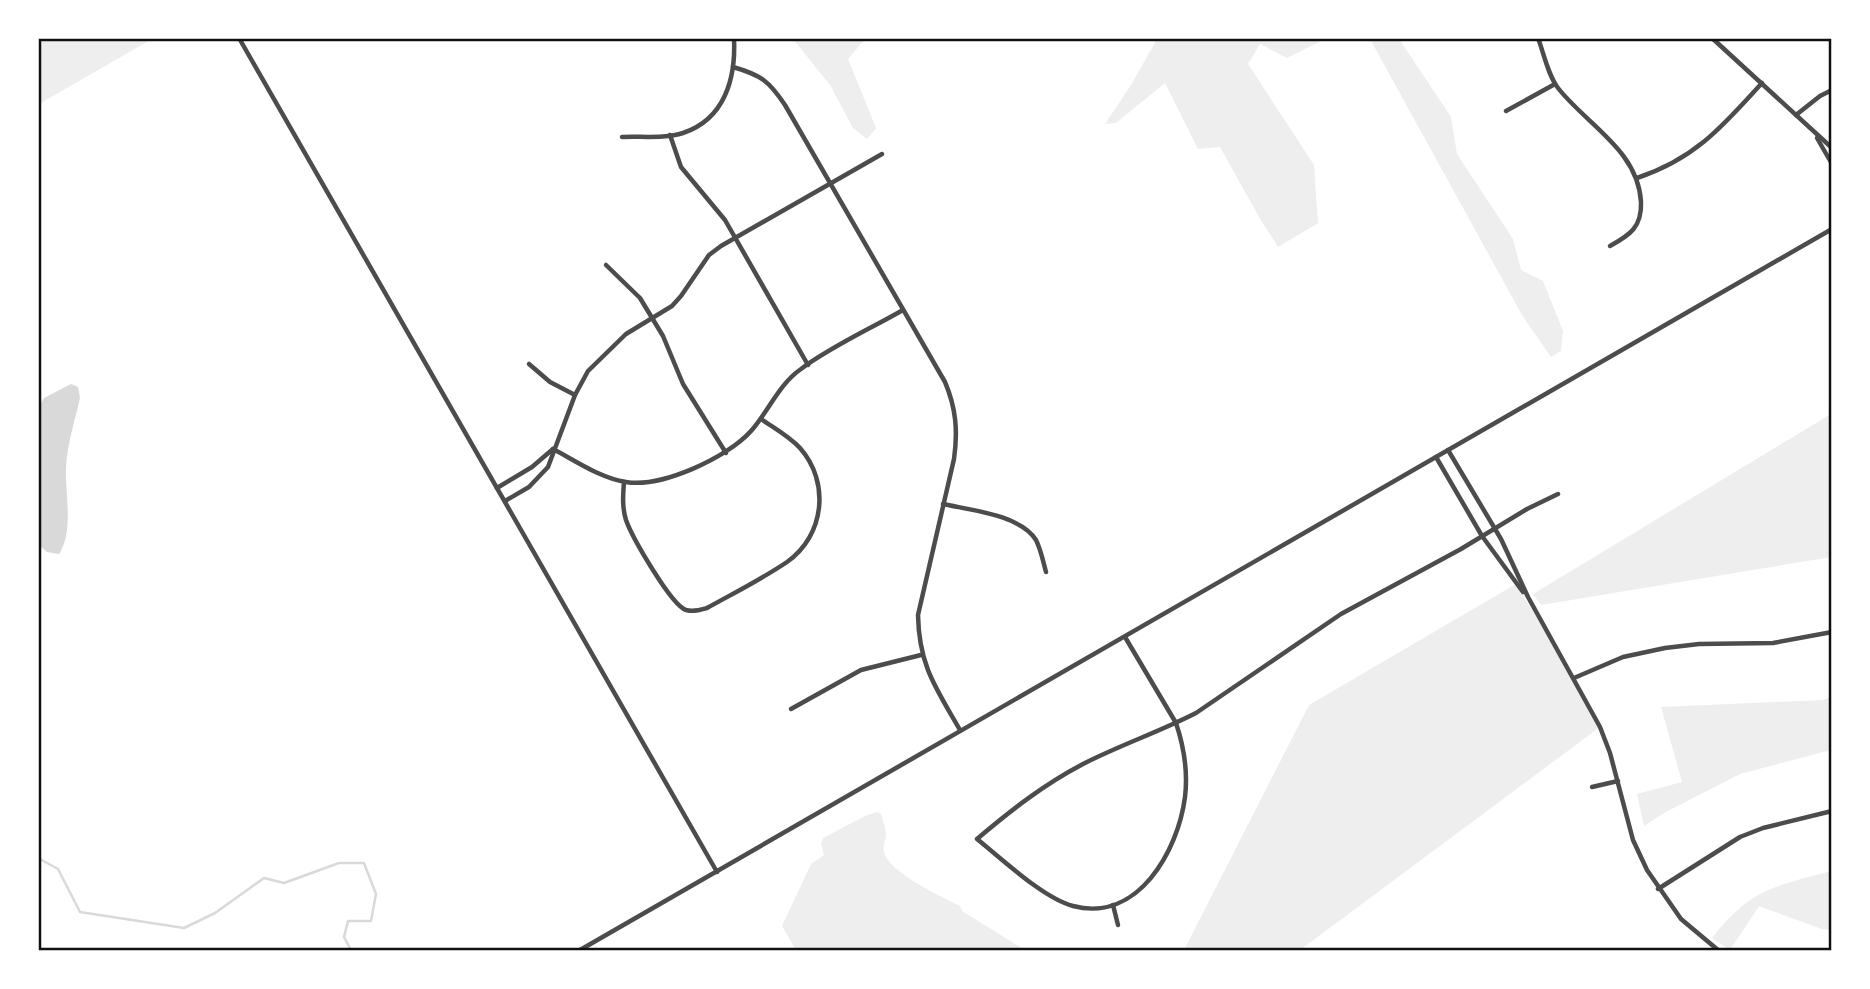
<svg xmlns="http://www.w3.org/2000/svg" width="1870" height="989" font-family="Commissioner,sans-serif">
	<style>
		.green { fill: #eee }
		.water { fill: #d9d9d9 }
		.lines { fill: none; stroke-linecap: round; stroke-linejoin: round }
		.stream { stroke: #d9d9d9; stroke-width: 2.5 }
		.minor { stroke: #4c4c4c; stroke-width: 4.5 }
		.neatline { fill: none; stroke: #111; stroke-width: 2.5 }
	</style>
	<rect width="100%" height="100%" fill="#fff"/>
	<g class="green">
		<polygon points="39,38 152,38 152,39 39,104"/>
		<polygon points="793,39 865,39 848,59 876,128 867,139 853,128 830,85"/>
		<polygon points="1157,39 1325,39 1287,58 1260,44 1248,64 1314,165 1318,223 1278,247 1259,217 1220,147 1198,149 1165,83 1116,123 1105,124 1131,85"/>
		<polygon points="1370,39 1399,39 1451,117 1457,154 1513,239 1521,270 1543,281 1563,331 1561,351 1551,357 1522,315"/>
		<polygon points="1831,414 1831,557 1541,605 1533,594"/>
		<polygon points="1516,584 1574,678 1600,727 1300,950 1184,950 1309,705"/>
		<polygon points="1831,697 1831,750 1740,774 1664,813 1644,826 1637,794 1682,782 1661,707 1823,700"/>
		<path d="M877,812L881,814C883,820 886,829 886,836C885,841 883,846 884,852C888,872 942,897 960,906L962,911L1025,950H796L782,926L811,864L824,855L821,843L823,838L865,816Z"/>
		<path d="M1831,871V930L1822,929L1759,906L1730,950L1712,938C1751,888 1773,887 1831,871Z"/>
	</g>
	<path class="water" d="M71,384L78,387L80,398C75,420 67,445 66,468C65,494 74,531 59,554L47,552L39,545V407L44,398Z"/>
	<g class="lines">
		<polyline class="stream" points="38,858 58,869 80,912 184,928 215,913 264,878 284,883 339,863 364,863 376,894 371,921 348,921 344,937 351,950"/>
		<g class="minor">
			<polyline points="239,38 717,872"/>
			<path d="M1538,38C1544,54 1548,75 1558,88C1587,125 1638,150 1641,202C1642,227 1630,235 1610,246"/>
			<polyline points="1712,38 1832,148"/>
			<path d="M733,67C761,75 769,81 785,105L945,382C956,408 958,431 954,459L918,615C919,666 936,688 960,730"/>
			<polyline points="1506,111 1555,84"/>
			<polyline points="1796,115 1820,96 1832,90"/>
			<polyline points="670,135 681,167 725,220 808,365"/>
			<path d="M622,137C641,136 665,139 683,133C725,119 736,78 734,38"/>
			<polyline points="1817,138 1832,164"/>
			<path d="M1637,178C1695,159 1723,126 1762,83"/>
			<polyline points="606,265 640,298 663,336 683,384 726,453"/>
			<polyline points="529,364 550,382 575,395"/>
			<path d="M553,449C576,461 600,478 626,482C661,488 727,458 751,431C768,412 779,384 801,369C830,347 870,329 903,310"/>
			<polyline points="1448,450 1501,539 1528,597 1600,727 1610,753 1633,840 1647,870 1681,919 1718,950"/>
			<polyline points="1436,457 1482,536 1523,592"/>
			<path d="M624,482C623,495 622,507 626,520C632,537 671,605 686,610C694,612 700,610 707,608C734,593 762,579 787,562C825,535 830,482 800,448C789,436 774,428 761,419"/>
			<polyline points="497,488 532,467 553,449"/>
			<polyline points="505,501 529,487 548,467 575,395 588,371 626,334 672,306 681,296 709,255 721,246 882,154"/>
			<path d="M943,504C970,510 1021,515 1036,540C1041,550 1043,561 1046,572"/>
			<path d="M1125,637L1176,723C1184,747 1188,772 1185,797C1178,851 1138,923 1073,906C1043,898 1002,859 977,839C1010,811 1043,785 1083,764C1120,745 1159,732 1196,713L1341,614L1461,549L1527,509L1558,494"/>
			<polyline points="1574,678 1623,657 1665,648 1699,644 1773,643 1832,632"/>
			<polyline points="791,709 861,670 921,655"/>
			<polyline points="1592,787 1618,781"/>
			<polyline points="1658,889 1740,837 1763,828 1832,811"/>
			<polyline points="1113,905 1118,925"/>
			<polyline points="580,950 1832,229"/>
		</g>
	</g>
	<rect width="1870" height="989" fill="none" stroke="#ffffff" stroke-width="80"/>
	<rect x="40" y="40" width="1790" height="909" class="neatline"/>
</svg>
